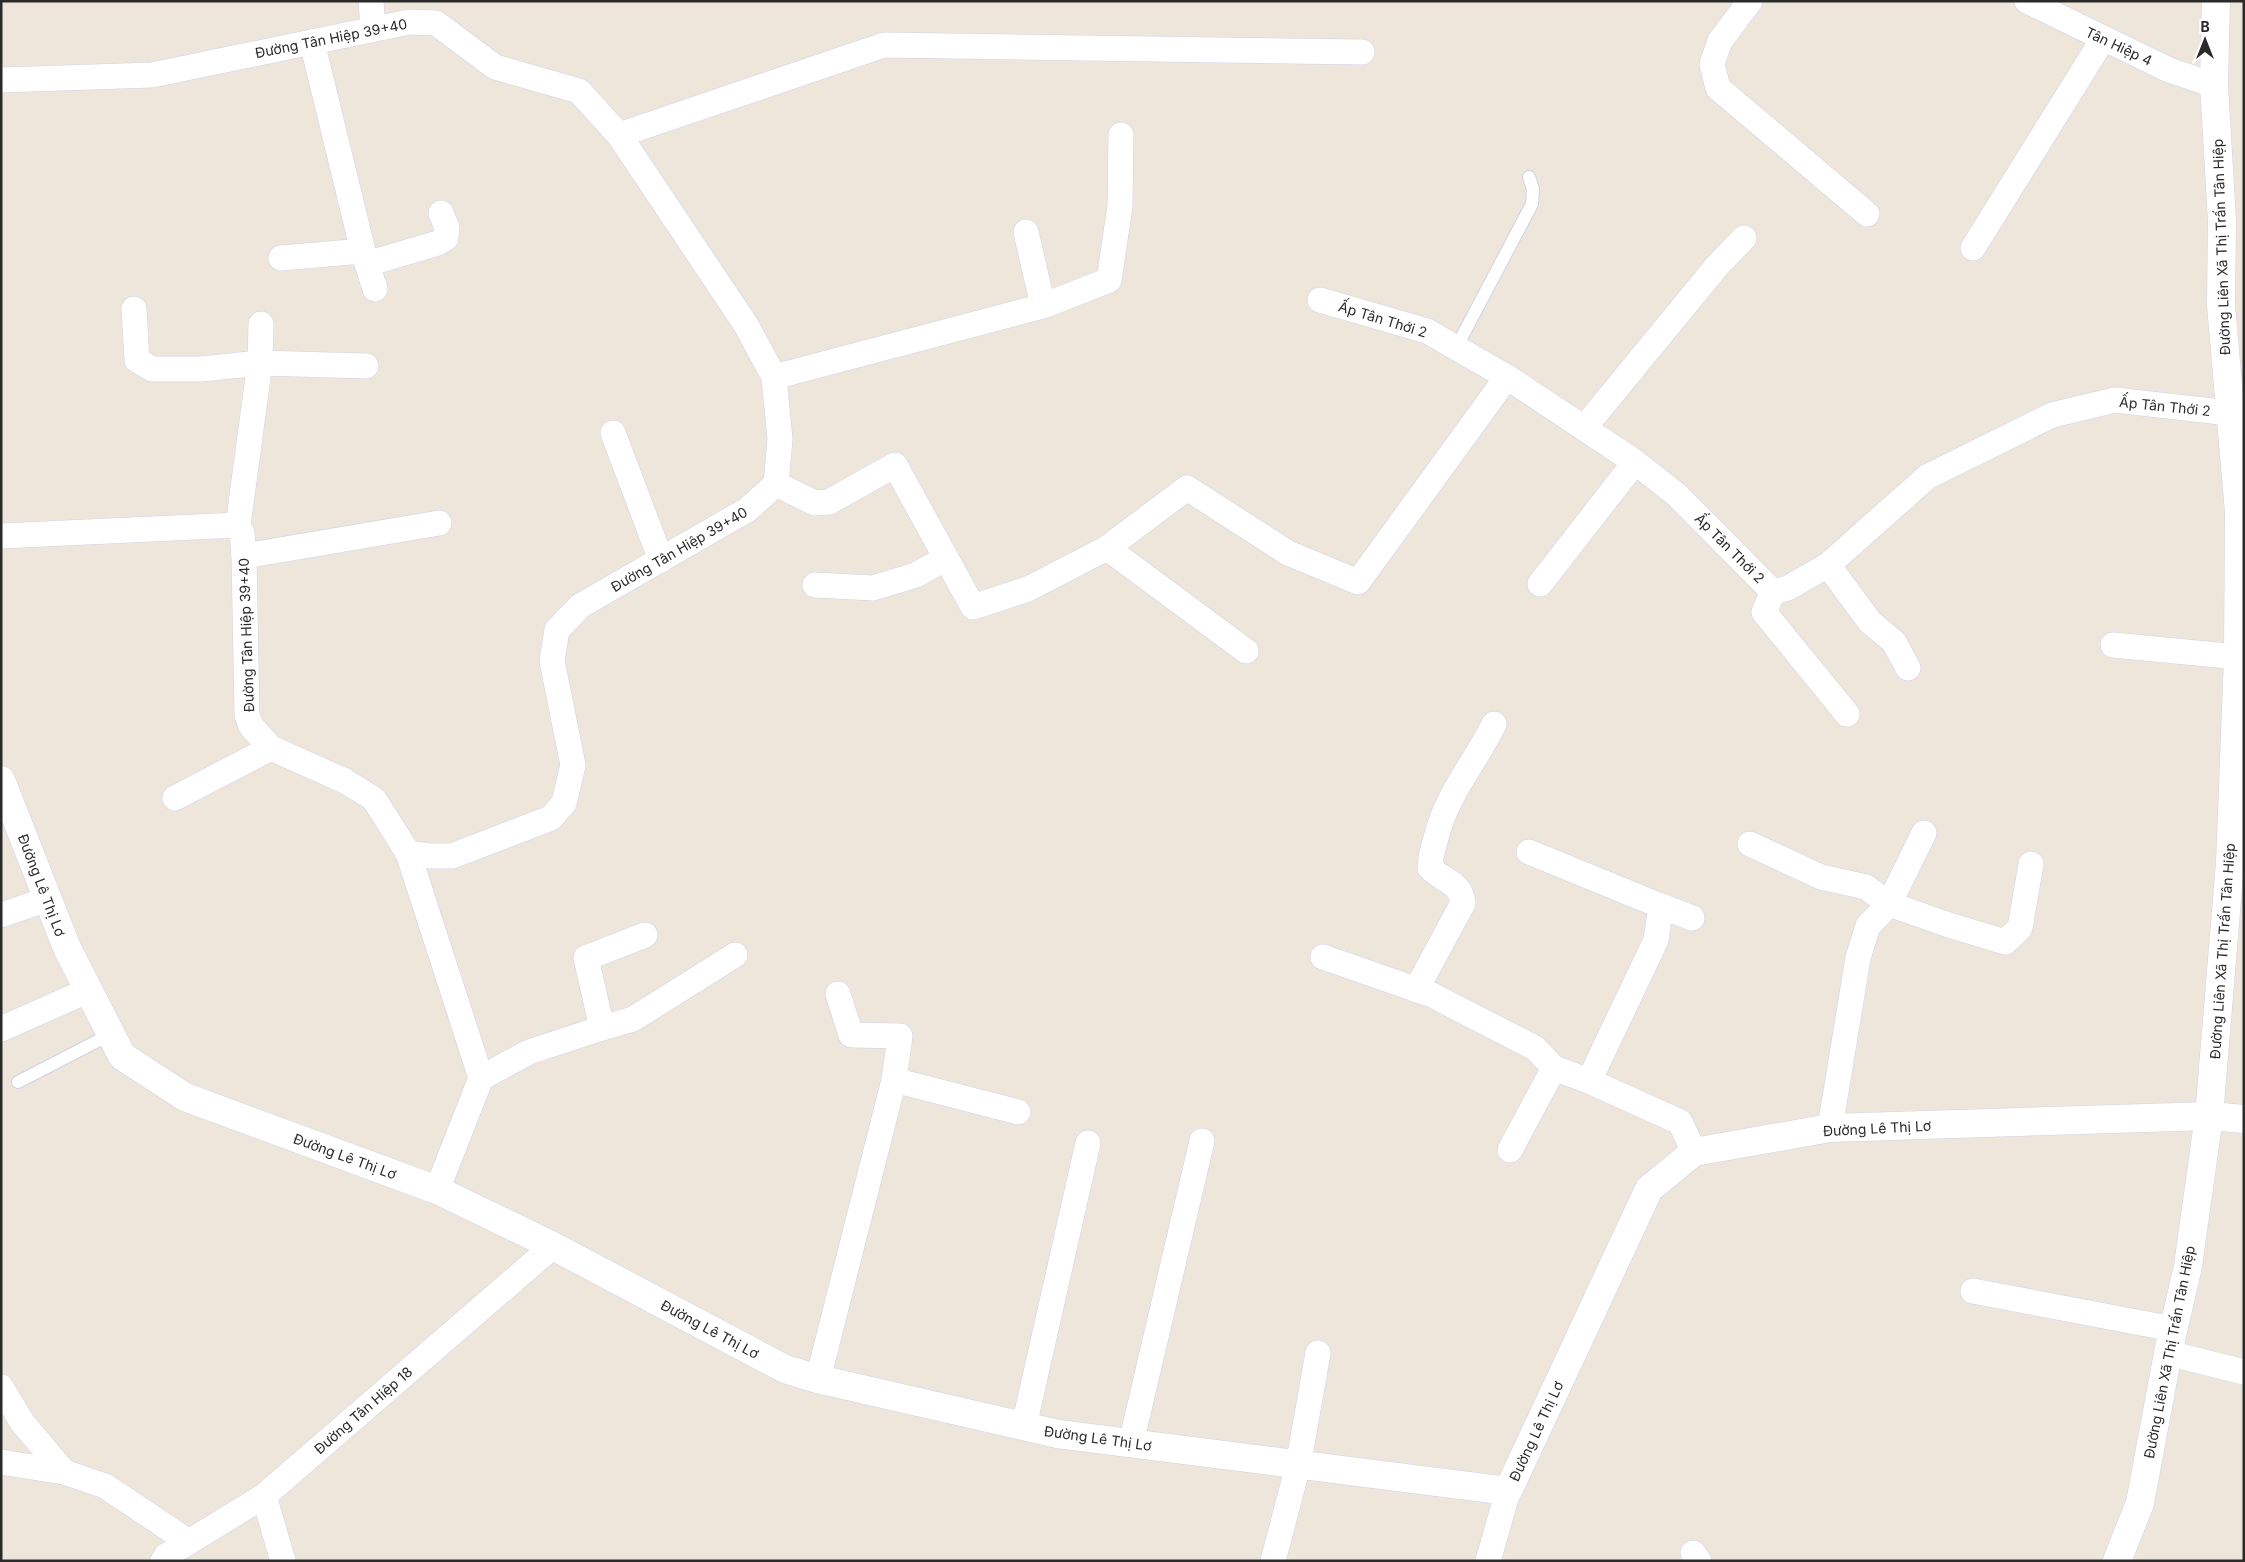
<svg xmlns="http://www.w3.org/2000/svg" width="2245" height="1562" font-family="Inter,sans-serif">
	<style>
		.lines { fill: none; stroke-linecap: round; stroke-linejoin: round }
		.service-casing { stroke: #d0d3e5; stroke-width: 14 }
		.minor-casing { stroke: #d0d3e5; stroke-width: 26 }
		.tertiary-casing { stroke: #d0d3e5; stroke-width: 29 }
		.service { stroke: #fff; stroke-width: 12 }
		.minor { stroke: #fff; stroke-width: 25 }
		.tertiary { stroke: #fff; stroke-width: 28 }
		.labels { text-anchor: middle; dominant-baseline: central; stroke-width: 4; stroke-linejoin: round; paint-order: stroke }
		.street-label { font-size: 14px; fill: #2a2a2a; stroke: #fff }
	</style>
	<rect width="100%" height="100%" fill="#eee6db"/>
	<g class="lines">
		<g class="service-casing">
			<g id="service">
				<polyline points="1456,348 1532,204 1533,189 1529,177"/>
				<polyline points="18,1082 111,1034"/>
			</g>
		</g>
		<g class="minor-casing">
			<g id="minor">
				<polyline points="371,1 373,29"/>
				<polyline points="1750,1 1720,41 1712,64 1718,88 1867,214"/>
				<polyline points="2027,1 2169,70 2214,85"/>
				<polyline points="312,42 363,251 375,289"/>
				<polyline points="1,80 152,75 409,22 436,23 495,67 579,91 619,135 746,325 774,377 780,439 776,484 747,510 580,606 557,630 552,661 573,765 564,803 551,818 452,856 430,856 408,853 374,799 345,781 271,748 251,726 247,715 244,556 242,533 238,525 1,536"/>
				<polyline points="619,135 884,45 1362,52"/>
				<polyline points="1026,232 1043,306"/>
				<polyline points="1973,248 2103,39"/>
				<polyline points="281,258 363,251"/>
				<polyline points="367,264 438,243 446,238 447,228 441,213"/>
				<polyline points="1320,300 1427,331 1507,377 1635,462 1677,495 1773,592 1788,588 1828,565 1927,477 2052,415 2115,400 2230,413"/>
				<polyline points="134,309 137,360 152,369 201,369 260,363 366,366"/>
				<polyline points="774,377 1043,306 1109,280 1120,206 1121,135"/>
				<polyline points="1584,428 1717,266 1744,238"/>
				<polyline points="613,433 661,560"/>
				<polyline points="776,484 815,503 829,502 895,465 973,607 1028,589 1107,548 1187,488 1288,553 1358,582 1507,377"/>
				<polyline points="238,525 260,363 261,324"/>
				<polyline points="1107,548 1246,651"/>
				<polyline points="244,556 439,523"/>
				<polyline points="1828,565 1870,622 1894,642 1908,668"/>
				<polyline points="1540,584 1635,462"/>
				<polyline points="815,585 873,588 916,575 946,558"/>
				<polyline points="1773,592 1764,612 1847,714"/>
				<polyline points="2113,645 2238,657"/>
				<polyline points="175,798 271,748"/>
				<polyline points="1750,844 1821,877 1866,887 1889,904 1949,925 2005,942 2020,928 2031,864"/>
				<polyline points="1529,852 1661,906 1656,940 1589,1081"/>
				<polyline points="408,853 481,1078"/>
				<polyline points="1661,906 1692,918"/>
				<polyline points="1,915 48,899"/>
				<polyline points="645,935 586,958 602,1028 633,1019 735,955"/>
				<polyline points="1323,957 1432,995 1535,1048 1554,1068"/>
				<path d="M1416,990L1463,903C1461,882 1443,881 1430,868C1430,857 1433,848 1436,838C1446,795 1475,763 1494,724"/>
				<polyline points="1,1029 89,990"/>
				<polyline points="894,1080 1018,1112"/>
				<polyline points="1830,1128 1858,958 1868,926 1889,904 1924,833"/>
				<polyline points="1510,1150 1554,1068 1589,1081 1680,1122 1694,1152"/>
				<polyline points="437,1190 481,1078 529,1052 602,1028"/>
				<polyline points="1973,1291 2173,1329"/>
				<polyline points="2168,1353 2244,1372"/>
				<polyline points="818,1379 894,1080 900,1036 851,1035 838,994"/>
				<polyline points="1,1387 22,1422 64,1472"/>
				<polyline points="1024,1426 1088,1143"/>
				<polyline points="1131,1443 1202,1141"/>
				<polyline points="1,1462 64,1472 105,1486 189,1542"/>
				<polyline points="264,1496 283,1561"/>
				<polyline points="1693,1553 1699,1561"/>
				<polyline points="163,1561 166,1556 264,1496 553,1246"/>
				<polyline points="1273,1561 1298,1466 1318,1353"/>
				<polyline points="1488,1561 1508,1491"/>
			</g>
		</g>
		<g class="tertiary-casing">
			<g id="tertiary">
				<polyline points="1,780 67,948 122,1056 185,1097 437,1190 553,1246 785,1369 818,1379 1058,1434 1508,1491 1649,1189 1694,1152 1830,1128 2209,1116 2244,1119"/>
				<polyline points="2117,1561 2140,1503 2168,1353 2188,1266 2209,1116 2230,863 2238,657 2239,512 2221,305 2222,221 2214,85 2216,1"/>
			</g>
		</g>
		<use href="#service" class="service"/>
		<use href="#minor" class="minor"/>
		<use href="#tertiary" class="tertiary"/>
	</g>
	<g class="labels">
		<g class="street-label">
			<text transform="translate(331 38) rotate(-11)">Đường Tân Hiệp 39+40</text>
			<text transform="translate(2119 46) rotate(25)">Tân Hiệp 4</text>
			<text transform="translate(2221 247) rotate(-92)">Đường Liên Xã Thị Trấn Tân Hiệp</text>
			<text transform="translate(1383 319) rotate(17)">Ấp Tân Thới 2</text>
			<text transform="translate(2165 406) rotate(6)">Ấp Tân Thới 2</text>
			<text transform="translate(1730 548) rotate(45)">Ấp Tân Thới 2</text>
			<text transform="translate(679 549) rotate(-30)">Đường Tân Hiệp 39+40</text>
			<text transform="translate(246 635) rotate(-92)">Đường Tân Hiệp 39+40</text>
			<text transform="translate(42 885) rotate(69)">Đường Lê Thị Lơ</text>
			<text transform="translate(2222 951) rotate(-86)">Đường Liên Xã Thị Trấn Tân Hiệp</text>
			<text transform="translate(1877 1128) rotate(-3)">Đường Lê Thị Lơ</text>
			<text transform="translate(345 1156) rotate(20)">Đường Lê Thị Lơ</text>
			<text transform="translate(710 1329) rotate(28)">Đường Lê Thị Lơ</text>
			<text transform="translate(2169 1352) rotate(-79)">Đường Liên Xã Thị Trấn Tân Hiệp</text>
			<text transform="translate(363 1410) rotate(-41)">Đường Tân Hiệp 18</text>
			<text transform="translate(1536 1431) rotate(-65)">Đường Lê Thị Lơ</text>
			<text transform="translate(1098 1438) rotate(8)">Đường Lê Thị Lơ</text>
		</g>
	</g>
	<rect width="2245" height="1562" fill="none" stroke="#2a2a2a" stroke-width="5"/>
	<g transform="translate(2205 40)" stroke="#ffffff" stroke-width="4" paint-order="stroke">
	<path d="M0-4L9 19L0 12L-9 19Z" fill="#2a2a2a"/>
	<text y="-8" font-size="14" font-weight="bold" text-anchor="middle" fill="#2a2a2a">B</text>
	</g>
</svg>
